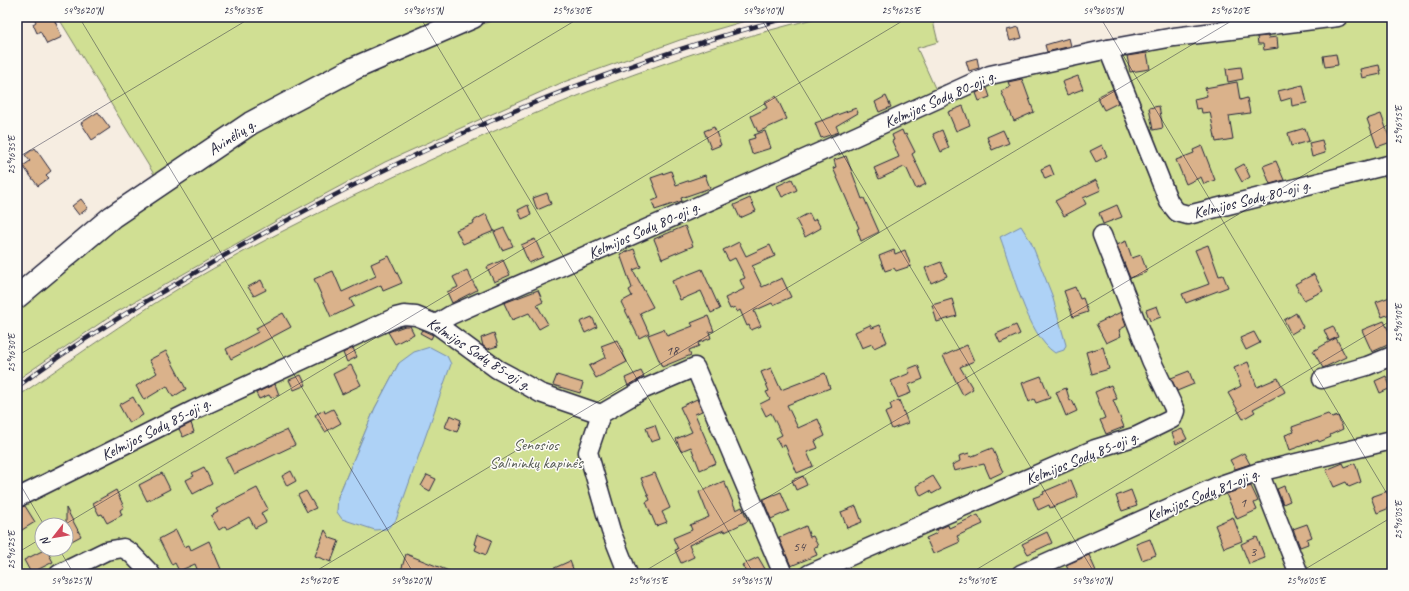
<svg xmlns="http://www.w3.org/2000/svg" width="1409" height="591" font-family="Caveat,sans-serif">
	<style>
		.green { fill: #d0df93; stroke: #798067; fill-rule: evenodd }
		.water { fill: #aed2f6; stroke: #768cab }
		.building { fill: #dab28b; stroke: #22223b }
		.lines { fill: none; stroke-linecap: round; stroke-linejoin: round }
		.minor-casing { stroke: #22223b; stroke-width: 21 }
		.major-casing { stroke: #22223b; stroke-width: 25 }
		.minor { stroke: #fdfcf7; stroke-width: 18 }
		.major { stroke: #fdfcf7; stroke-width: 22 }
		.rail-casing { stroke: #22223b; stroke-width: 4.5 }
		.rail { stroke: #fdfcf7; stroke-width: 3; stroke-dasharray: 9; stroke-linecap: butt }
		.ticks { fill: none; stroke: #22223b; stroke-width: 1; stroke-opacity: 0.45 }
		.labels { text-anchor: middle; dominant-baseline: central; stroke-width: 3; stroke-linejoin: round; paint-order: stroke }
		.number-label { font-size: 14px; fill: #50464f }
		.street-label { font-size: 16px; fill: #22223b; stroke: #fdfcf7 }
		.park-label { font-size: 16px; fill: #565b55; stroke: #fdfcf7 }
		.neatline { fill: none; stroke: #22223b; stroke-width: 1.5 }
		.ticks-label { font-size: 10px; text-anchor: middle; fill: #22223b }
	</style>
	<rect width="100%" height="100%" fill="#f6ede1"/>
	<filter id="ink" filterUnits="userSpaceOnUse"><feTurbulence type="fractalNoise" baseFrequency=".025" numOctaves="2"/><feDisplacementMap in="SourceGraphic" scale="8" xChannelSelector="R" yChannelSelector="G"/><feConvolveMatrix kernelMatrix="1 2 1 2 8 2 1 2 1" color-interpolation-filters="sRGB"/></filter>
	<g filter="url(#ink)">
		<g class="green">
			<polygon points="58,17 452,17 155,176"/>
			<polygon points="502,17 759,17 680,40 561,83 385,162 290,213 115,313 17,380 17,310 80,255 137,211 277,117 436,41"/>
			<path d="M821,17H932L938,42L917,48L935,88L1001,67L1221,22L1220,17H1392V574H17V397C71,360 125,321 181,287C268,236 359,192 450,151C570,96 692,48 821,17ZM399,363L338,497L375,408ZM42,525H66V549H42Z"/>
		</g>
		<g class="water">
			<path d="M1021,226L1031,242L1052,295L1066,345L1064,350L1055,353C1027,335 1012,268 1000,237Z"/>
			<polygon points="430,347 447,356 451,364 396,520 387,529 375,530 342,519 337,512 338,497 375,408 399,363 414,352"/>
		</g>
		<g class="building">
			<polygon points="34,17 53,17 62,37 47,44 40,31 37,33 33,24 36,22"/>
			<polygon points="1019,27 1022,38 1010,41 1007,30"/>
			<polygon points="1268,36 1268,38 1277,37 1278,48 1264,50 1263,44 1258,44 1257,37"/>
			<polygon points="1069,38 1071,46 1047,52 1045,45"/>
			<polygon points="1147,53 1150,69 1130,72 1127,56"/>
			<polygon points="1336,54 1338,65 1325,67 1323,56"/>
			<polygon points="977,58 979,68 969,71 966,61"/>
			<polygon points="1379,65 1381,74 1362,78 1360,69"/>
			<polygon points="1241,67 1243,79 1228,82 1226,69"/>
			<polygon points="1078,76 1083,89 1067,95 1062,82"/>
			<polygon points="1022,79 1034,112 1014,121 1001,91 1010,87 1008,82"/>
			<polygon points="1237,82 1240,100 1247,98 1250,113 1229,116 1233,139 1216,142 1210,112 1202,113 1201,108 1196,109 1194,99 1207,96 1205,88"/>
			<polygon points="1303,85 1307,103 1292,106 1291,98 1281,101 1278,91"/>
			<polygon points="987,88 990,97 979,101 976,93"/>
			<polygon points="1113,89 1118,103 1104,110 1097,97"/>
			<polygon points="776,96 787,119 758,132 751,116 767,108 764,102"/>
			<polygon points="886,96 891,107 879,112 875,102"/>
			<polygon points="963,106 970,125 956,131 948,112"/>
			<polygon points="1159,106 1163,128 1153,130 1149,108"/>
			<polygon points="856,108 858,113 836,126 839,132 821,138 815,123"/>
			<polygon points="98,112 110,128 92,140 81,123"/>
			<polygon points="1381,114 1391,142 1377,147 1367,119"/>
			<polygon points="714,127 721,145 711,149 704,131"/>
			<polygon points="1305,128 1309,141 1291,146 1288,133"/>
			<polygon points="902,130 904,135 906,134 915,152 912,154 926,184 916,189 907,169 904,167 879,179 874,168 899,157 892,141 894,140 892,135"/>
			<polygon points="942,130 949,148 941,152 933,134"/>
			<polygon points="1003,130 1009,143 992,150 987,137"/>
			<polygon points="765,131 771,148 752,154 748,140 755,138 754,135"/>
			<polygon points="1322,140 1325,153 1312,157 1309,143"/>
			<polygon points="1102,145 1107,156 1096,162 1090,151"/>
			<polygon points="1202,146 1215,180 1204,184 1201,177 1186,184 1176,160 1194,153 1193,150"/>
			<polygon points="35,148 51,171 46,175 49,178 38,186 23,166 30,161 25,155"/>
			<polygon points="846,156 862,199 864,198 879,232 861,241 857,229 859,228 833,168 836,167 834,160"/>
			<polygon points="1276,161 1284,180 1270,184 1263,166"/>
			<polygon points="1244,164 1250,177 1242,182 1235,169"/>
			<polygon points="1050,165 1054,175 1045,179 1041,169"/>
			<polygon points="671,171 676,185 705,175 710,188 681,198 682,201 655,210 652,201 659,198 651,178"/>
			<polygon points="792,179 797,190 782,197 777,186"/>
			<polygon points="1096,180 1101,190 1083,198 1086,204 1064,216 1055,201"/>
			<polygon points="547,193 551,204 537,210 533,198"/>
			<polygon points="750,198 756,211 740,218 734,205"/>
			<polygon points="81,199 88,208 79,215 72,206"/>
			<polygon points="528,205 531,215 522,219 518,210"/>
			<polygon points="1117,205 1122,217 1103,224 1099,213"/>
			<polygon points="809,213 813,221 816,219 821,228 805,237 796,220"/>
			<polygon points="486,214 494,231 463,244 456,230 474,223 473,221"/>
			<polygon points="685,226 693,246 662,259 654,239"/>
			<polygon points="504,228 513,246 502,250 494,232"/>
			<polygon points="535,239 543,257 529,263 521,245"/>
			<polygon points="1126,241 1132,258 1141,255 1147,272 1130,278 1117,245"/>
			<polygon points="739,242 746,256 770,245 775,256 752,266 762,287 782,278 791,297 773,305 772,303 754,311 761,326 751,330 749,325 747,326 740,310 737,312 735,307 730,309 725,298 744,289 740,280 745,278 735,258 729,261 723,250"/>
			<polygon points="1208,245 1219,276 1223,275 1228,287 1186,303 1182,294 1209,284 1195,250"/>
			<polygon points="634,249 641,267 633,270 653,307 640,313 649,333 639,338 621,302 632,296 629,290 632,288 620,254"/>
			<polygon points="894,250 895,254 905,250 911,266 896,271 894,268 885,271 879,256"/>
			<polygon points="389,256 402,283 383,291 381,285 350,299 354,306 331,317 314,279 333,271 342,292 376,276 371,264"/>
			<polygon points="503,260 510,275 494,282 487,267"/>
			<polygon points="941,262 947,276 931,283 925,268"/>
			<polygon points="702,269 720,309 711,313 701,291 680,300 672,281"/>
			<polygon points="467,270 477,290 452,303 447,292 458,287 453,277"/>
			<polygon points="1314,274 1323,291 1304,300 1295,284"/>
			<polygon points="261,280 266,290 254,296 248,287"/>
			<polygon points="1075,287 1080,299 1083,298 1088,312 1073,317 1064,291"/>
			<polygon points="538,290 543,302 537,305 548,324 539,329 529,313 512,320 504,303"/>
			<polygon points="1390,297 1392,302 1392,313 1382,317 1376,302"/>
			<polygon points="952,299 957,316 937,322 932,305"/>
			<polygon points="1157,306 1161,317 1150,321 1146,310"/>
			<polygon points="1121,312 1126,326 1119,330 1121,336 1106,343 1096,324"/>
			<polygon points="283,313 291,327 231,359 226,349 258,332 256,328"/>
			<polygon points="1296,313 1303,327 1291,334 1284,320"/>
			<polygon points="708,316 714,331 709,332 711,338 698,343 699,346 689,350 691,355 662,367 648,335 664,329 667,336 693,326 691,323"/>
			<polygon points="592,317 597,327 585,333 580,322"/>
			<polygon points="1384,321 1392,338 1392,343 1372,352 1362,330"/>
			<polygon points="870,325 872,328 880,325 887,342 874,348 872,344 862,348 855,332"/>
			<polygon points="1016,325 1020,334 1000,343 996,334"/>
			<polygon points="405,326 410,326 414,334 395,344 388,332"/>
			<polygon points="1333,326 1338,337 1329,341 1324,330"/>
			<polygon points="422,330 433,335 431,339 420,333"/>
			<polygon points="1254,332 1260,343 1246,350 1240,338"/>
			<polygon points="494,333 498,346 488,349 483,346 481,338"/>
			<polygon points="1336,338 1346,357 1323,368 1313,351"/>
			<polygon points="617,340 627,362 596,378 589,366 606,357 601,346"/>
			<polygon points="967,345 974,361 960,367 973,389 963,395 943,356"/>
			<polygon points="1103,347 1109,369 1092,374 1086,352"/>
			<polygon points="353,348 357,357 347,362 343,353"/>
			<polygon points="166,351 186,389 173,397 167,386 144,400 136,386 157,373 149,360"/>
			<polygon points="1248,362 1257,387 1278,378 1285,392 1253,409 1255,412 1243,419 1228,393 1241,386 1234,368"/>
			<polygon points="351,365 361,385 342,394 333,374"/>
			<polygon points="918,365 923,379 908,385 911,393 898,398 891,381 910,373 908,369"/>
			<polygon points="771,368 781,390 825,373 830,388 787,405 798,428 818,419 825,436 815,441 818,448 807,452 813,466 797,473 785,445 781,447 776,438 782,435 771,413 766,416 760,404 770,399 766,392 769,391 761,372"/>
			<polygon points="641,371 644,377 628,386 625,378"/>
			<polygon points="1189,371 1194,384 1177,391 1171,378"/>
			<polygon points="301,375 306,385 294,390 289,380"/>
			<polygon points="557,375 583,383 580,393 553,385"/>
			<polygon points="1041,376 1050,398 1036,403 1034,399 1029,402 1022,383"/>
			<polygon points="1386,376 1391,388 1380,393 1375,381"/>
			<polygon points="275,384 279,395 271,398 269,395 259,399 256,393"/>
			<polygon points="1111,385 1117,399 1113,400 1124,427 1106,434 1100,420 1105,418 1095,392"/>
			<polygon points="1066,388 1070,401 1072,400 1077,411 1066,416 1056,392"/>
			<polygon points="133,397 143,415 129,423 119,405"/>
			<polygon points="697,399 702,411 695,414 716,463 700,470 691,447 681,451 676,439 692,432 680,407"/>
			<polygon points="899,400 908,423 892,429 885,413 892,410 890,404"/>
			<polygon points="333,409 341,423 325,432 315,415 324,410 325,413"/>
			<polygon points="1328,414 1332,418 1338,416 1343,429 1330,435 1331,437 1319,442 1318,440 1290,450 1285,435 1294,432 1292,427"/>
			<polygon points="450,415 461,420 457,432 445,427"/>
			<polygon points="191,423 194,432 183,437 179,429"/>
			<polygon points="655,425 660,439 651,442 646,428"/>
			<polygon points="1182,429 1187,439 1176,444 1172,433"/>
			<polygon points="287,430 295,445 234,474 226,458"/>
			<polygon points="992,448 1003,472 990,478 984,464 954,471 952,465 960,461 959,456 969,453 970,457"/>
			<polygon points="1244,453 1250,464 1235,469 1230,460"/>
			<polygon points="1343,463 1345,467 1355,463 1361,482 1349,487 1346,482 1334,487 1326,470"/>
			<polygon points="204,467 212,484 193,494 186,480 194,476 192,473"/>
			<polygon points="291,471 296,481 287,486 282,476"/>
			<polygon points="162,473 170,489 147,501 139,485"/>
			<polygon points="655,473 670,508 662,512 667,522 656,526 646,502 650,500 641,478"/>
			<polygon points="427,475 436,479 430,491 421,486"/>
			<polygon points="803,476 807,485 796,490 792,480"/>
			<polygon points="933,476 941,489 932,494 930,491 921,496 916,486"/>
			<polygon points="1071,480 1078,497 1050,508 1049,505 1038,510 1033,498 1044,494 1043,492"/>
			<polygon points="724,481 736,510 742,507 748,521 725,532 724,530 689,545 694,557 681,563 675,550 678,549 673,538 692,530 690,525 709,517 699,492"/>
			<polygon points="1251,486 1258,501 1254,503 1257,510 1237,519 1226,494"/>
			<polygon points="1284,486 1290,501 1283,504 1277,489"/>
			<polygon points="257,488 268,509 261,513 266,522 255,528 249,517 227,529 225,526 219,530 211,516 218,512 216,509"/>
			<polygon points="116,490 124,507 120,510 122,515 107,523 102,514 99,515 93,503"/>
			<polygon points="1131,490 1137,506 1122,511 1116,496"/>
			<polygon points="306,491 316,508 307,512 298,495"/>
			<polygon points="1388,491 1392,507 1377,513 1371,497"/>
			<polygon points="781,492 789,511 771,519 763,499"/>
			<polygon points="25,506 35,522 17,533 17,508"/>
			<polygon points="856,506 862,522 847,528 841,512"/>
			<polygon points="66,508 81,536 66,544"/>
			<polygon points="978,515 983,524 957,536 960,542 933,554 926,538 937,533 936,530 948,525 949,528"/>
			<polygon points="1233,517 1242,541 1224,548 1215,525"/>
			<polygon points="1307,524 1312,537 1307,539 1308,544 1300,547 1293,529"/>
			<polygon points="806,526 810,537 813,536 818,546 814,547 817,555 791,566 779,538"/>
			<polygon points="176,530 184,547 189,545 191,550 209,541 221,569 207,574 199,574 195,564 179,571 175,563 172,565 159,539"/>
			<polygon points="325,530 330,538 339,541 331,562 315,556"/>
			<polygon points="1047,532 1052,543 1028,554 1022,544"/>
			<polygon points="477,534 492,540 486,555 475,550 477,545 474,544"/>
			<polygon points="1257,537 1265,558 1249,564 1241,544"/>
			<polygon points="1150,539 1156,555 1142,560 1136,544"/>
			<polygon points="46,549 53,562 31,573 24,560"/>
			<polygon points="406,554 454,573 454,574 400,574"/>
			<polygon points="1089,555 1096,571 1088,574 1070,574 1066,565"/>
			<polygon points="758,557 768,574 747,574 742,565"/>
			<polygon points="570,561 575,574 541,574"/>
		</g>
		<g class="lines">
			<g class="minor-casing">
				<g id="minor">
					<polyline points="1108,49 1174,37 1338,17"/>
					<polyline points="436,324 451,315 843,142 990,75 1108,49 1169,202 1177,212 1188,215 1392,164"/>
					<polyline points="1322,379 1367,366 1392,356"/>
					<polyline points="601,414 588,452 611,531 628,574"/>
					<polyline points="1259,472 1299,574"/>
					<polyline points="17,498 194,410 396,317 404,315 416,316 436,324 497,369 512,377 540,393 601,414 644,389 695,367 783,574"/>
					<polyline points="59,574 106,551 123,548 131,553 151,574"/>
					<polyline points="809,574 1095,449 1137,436 1172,419 1175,411 1172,404 1151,360 1102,235"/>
					<polyline points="1021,574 1218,486 1259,472 1392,440"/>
				</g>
			</g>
			<g class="major-casing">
				<polyline id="major" points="17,297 112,217 251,123 355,68 473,17"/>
			</g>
			<use href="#minor" class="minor"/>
			<use href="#major" class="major"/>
			<g class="rail-casing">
				<path id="rail" d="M17,387C76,342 139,305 203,268C386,160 584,71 790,17"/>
			</g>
			<use href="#rail" class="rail"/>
		</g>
	</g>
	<path class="ticks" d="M79,17L414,574M420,17L754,574M760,17L1095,574M1100,17L1392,502M17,158L252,17M17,356L581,17M17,479L44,525M64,525L909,17M59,549L74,574M17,553L42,538M311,574L1238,17M640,574L1392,122M969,574L1392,320M1297,574L1392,517"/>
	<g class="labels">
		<g class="number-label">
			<text x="672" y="350">18</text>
			<text x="1243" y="502">1</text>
			<text x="799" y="546">54</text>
			<text x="1253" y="551">3</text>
		</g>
		<g class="street-label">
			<text transform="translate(940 99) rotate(-24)">Kelmijos Sodų 80-oji g.</text>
			<text transform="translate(232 137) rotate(-33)">Avinėlių g.</text>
			<text transform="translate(1252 199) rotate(-14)">Kelmijos Sodų 80-oji g.</text>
			<text transform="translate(644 230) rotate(-24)">Kelmijos Sodų 80-oji g.</text>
			<text transform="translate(479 354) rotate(33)">Kelmijos Sodų 85-oji g.</text>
			<text transform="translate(156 429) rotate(-27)">Kelmijos Sodų 85-oji g.</text>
			<text transform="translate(1082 458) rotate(-22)">Kelmijos Sodų 85-oji g.</text>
			<text transform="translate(1203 495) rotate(-22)">Kelmijos Sodų 81-oji g.</text>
		</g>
		<g class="park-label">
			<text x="536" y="445">Senosios<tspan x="536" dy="18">Salininkų kapinės</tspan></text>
		</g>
	</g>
	<rect width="1409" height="591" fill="none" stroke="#fdfcf7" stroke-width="44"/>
	<g transform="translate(54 537) rotate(239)"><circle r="19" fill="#fdfcf7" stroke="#a5a5ac"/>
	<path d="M0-3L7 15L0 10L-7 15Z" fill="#d1495b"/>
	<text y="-6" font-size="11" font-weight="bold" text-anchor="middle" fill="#22223b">N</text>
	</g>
	<rect x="22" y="22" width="1365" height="547" class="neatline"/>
	<g class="ticks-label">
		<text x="83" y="14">54°36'20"N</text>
		<text x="243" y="14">25°16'35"E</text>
		<text x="423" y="14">54°36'15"N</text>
		<text x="572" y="14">25°16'30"E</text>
		<text x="763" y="14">54°36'10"N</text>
		<text x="901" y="14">25°16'25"E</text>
		<text x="1103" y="14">54°36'05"N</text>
		<text x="1230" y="14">25°16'20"E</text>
		<text transform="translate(1398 125) rotate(-90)" y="4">25°16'15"E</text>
		<text transform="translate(11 155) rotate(-90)" y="4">25°16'35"E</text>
		<text transform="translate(1398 323) rotate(-90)" y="4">25°16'10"E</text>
		<text transform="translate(11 353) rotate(-90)" y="4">25°16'30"E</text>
		<text transform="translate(1398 520) rotate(-90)" y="4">25°16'05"E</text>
		<text transform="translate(11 550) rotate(-90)" y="4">25°16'25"E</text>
		<text x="71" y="584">54°36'25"N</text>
		<text x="319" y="584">25°16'20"E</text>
		<text x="411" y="584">54°36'20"N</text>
		<text x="648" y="584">25°16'15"E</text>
		<text x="751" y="584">54°36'15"N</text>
		<text x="977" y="584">25°16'10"E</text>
		<text x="1092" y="584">54°36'10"N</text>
		<text x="1306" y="584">25°16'05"E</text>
	</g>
</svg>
